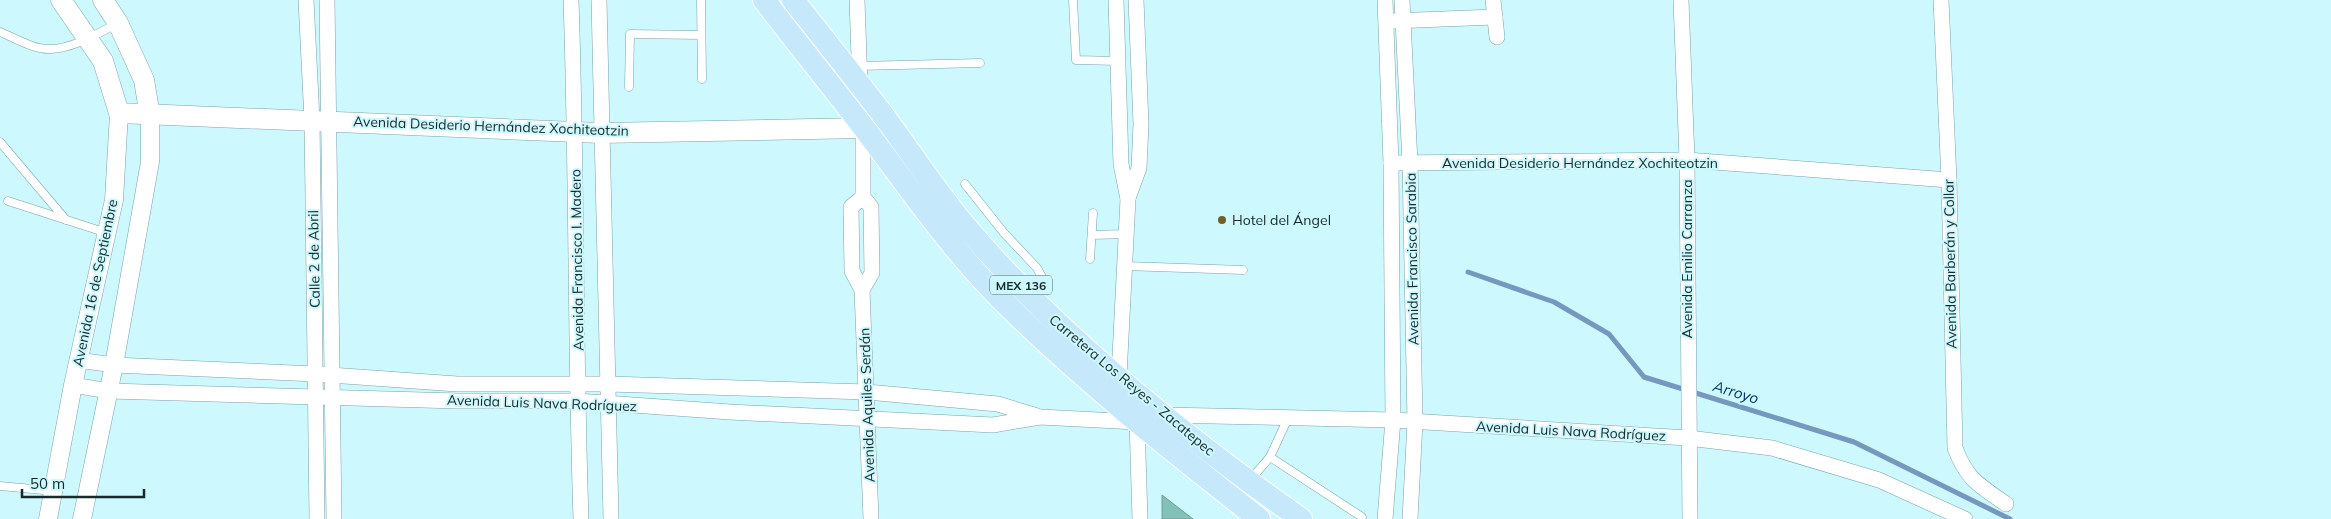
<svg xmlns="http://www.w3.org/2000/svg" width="2331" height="519" font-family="Mulish,sans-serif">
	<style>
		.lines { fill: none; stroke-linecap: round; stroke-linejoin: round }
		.stream { stroke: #7798be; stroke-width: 5 }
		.building { fill: #80c2b8; stroke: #739c95 }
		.service-casing { stroke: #7aa3a8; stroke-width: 9 }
		.minor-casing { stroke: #7aa3a8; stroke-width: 16 }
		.tertiary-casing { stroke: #7aa3a8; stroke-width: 19 }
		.secondary-casing { stroke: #7aa3a8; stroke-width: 21 }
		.primary-casing { stroke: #fff; stroke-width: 24 }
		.service { stroke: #fff; stroke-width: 8 }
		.minor { stroke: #fff; stroke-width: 15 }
		.tertiary { stroke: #fff; stroke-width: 18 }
		.secondary { stroke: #fff; stroke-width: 20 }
		.primary { stroke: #c5e9fb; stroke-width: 22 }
		.poi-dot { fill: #6e5f2c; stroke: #ccf8fe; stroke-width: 2 }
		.labels { text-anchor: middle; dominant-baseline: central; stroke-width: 4; stroke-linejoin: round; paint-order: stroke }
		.shield { fill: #ccf8fe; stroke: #4e676a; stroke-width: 1 }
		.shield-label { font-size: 12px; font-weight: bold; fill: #18292b }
		.street-label { font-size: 14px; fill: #18292b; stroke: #ccf8fe }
		.poi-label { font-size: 14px; fill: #18292b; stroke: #ccf8fe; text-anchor: start }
		.water-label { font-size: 15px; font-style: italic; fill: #033667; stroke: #ccf8fe }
	</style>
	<rect width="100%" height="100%" fill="#ccf8fe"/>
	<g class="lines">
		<polyline class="stream" points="1468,272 1554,302 1609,334 1644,377 1854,442 2010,519"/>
	</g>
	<polygon class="building" points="1162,495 1193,519 1162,519"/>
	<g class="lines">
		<g class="service-casing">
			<g id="service">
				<polyline points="701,0 702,79"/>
				<polyline points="1073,0 1076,60 1118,61"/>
				<path d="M0,32C15,38 34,50 51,49C74,48 97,34 116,24"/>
				<polyline points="859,66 980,63"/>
				<polyline points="629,87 630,34 701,35"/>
				<polyline points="0,142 66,220"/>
				<polyline points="965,184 1004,233 1037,268 1042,277 1043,303"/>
				<polyline points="8,201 107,233"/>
				<polyline points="1092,235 1126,234"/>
				<polyline points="1090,259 1093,213"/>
				<polyline points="1125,266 1243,270"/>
				<polyline points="1270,457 1288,418"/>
				<polyline points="1250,480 1270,457 1362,517 1362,519"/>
				<polyline points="0,486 54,491"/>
			</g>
		</g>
		<g class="minor-casing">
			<g id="minor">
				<polyline points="306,0 312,120 317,519"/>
				<polyline points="327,0 334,519"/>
				<path d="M571,0C577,173 575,346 581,519"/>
				<polyline points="599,0 611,519"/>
				<polyline points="857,0 860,86"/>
				<polyline points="1116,0 1121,164 1128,199 1119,376"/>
				<polyline points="1402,0 1410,163 1415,422 1410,519"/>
				<polyline points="1493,0 1497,37"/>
				<polyline points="1681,0 1687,160 1690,519"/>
				<path d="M1941,0L1949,180L1955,448C1967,480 1979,485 2006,504"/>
				<polyline points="1392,21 1495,17"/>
				<polyline points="1391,163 1687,160 1949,180"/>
				<polyline points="863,197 851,207 852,271 862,290 871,519"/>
				<polyline points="1128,198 1139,168 1141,124 1136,0"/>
				<polyline points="862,290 872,273 871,207 863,197 863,126"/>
				<polyline points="78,360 114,365 316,374 457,384 608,384 867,392 998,404 1037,416"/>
				<polyline points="73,385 109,391 458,401 577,401 730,412 993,425 1040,417 1137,422 1140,519"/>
				<polyline points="1164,415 1393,420 1688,438 1772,448 1879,480 1965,519"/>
				<polyline points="1385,519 1393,420 1391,163 1385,0"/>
			</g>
		</g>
		<g class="tertiary-casing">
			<g id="tertiary">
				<polyline points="48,519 73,385 114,200 119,113"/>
				<polyline points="82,519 114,365 150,162 150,116"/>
			</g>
		</g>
		<g class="secondary-casing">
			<g id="secondary">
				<polyline points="61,0 103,61 119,113 601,133 863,128"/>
				<polyline points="103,0 118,23 144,80 150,116"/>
			</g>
		</g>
		<g class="primary-casing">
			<g id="primary">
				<path d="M764,0C797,43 831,85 864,128C908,186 949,247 1001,299C1081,379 1170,449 1259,519"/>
				<path d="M793,0C824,39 856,79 886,119C911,153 934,188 960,220C1054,333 1181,434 1301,519"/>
			</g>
		</g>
		<use href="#service" class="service"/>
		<use href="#minor" class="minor"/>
		<use href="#tertiary" class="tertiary"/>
		<use href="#secondary" class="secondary"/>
		<use href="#primary" class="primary"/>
	</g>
	<circle class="poi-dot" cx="1222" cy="220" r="5"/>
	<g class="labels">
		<rect class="shield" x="990" y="275.5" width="62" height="19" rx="4"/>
		<g class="shield-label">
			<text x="1021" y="285">MEX 136</text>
		</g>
		<g class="street-label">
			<text transform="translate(491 126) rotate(2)">Avenida Desiderio Hernández Xochiteotzin</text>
			<text x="1580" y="163">Avenida Desiderio Hernández Xochiteotzin</text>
			<text transform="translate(314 259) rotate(-91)">Calle 2 de Abril</text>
			<text transform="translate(1412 259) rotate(-91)">Avenida Francisco Sarabia</text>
			<text transform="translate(1687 259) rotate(-90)">Avenida Emilio Carranza</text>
			<text transform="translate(577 260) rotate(-91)">Avenida Francisco I. Madero</text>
			<text transform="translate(1950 264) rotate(-91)">Avenida Barberán y Collar</text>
			<text transform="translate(95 283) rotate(-78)">Avenida 16 de Septiembre</text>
			<text transform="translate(1132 385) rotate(40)">Carretera Los Reyes - Zacatepec</text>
			<text transform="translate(542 403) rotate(2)">Avenida Luis Nava Rodríguez</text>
			<text transform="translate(867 405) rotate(-92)">Avenida Aquiles Serdán</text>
			<text transform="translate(1571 431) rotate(3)">Avenida Luis Nava Rodríguez</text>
		</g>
		<g class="poi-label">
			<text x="1232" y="220">Hotel del Ángel</text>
		</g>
		<g class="water-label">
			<text transform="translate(1736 392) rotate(17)">Arroyo</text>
		</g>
	</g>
	<path d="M22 489v8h122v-8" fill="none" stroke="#18292b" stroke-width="2.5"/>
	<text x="30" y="489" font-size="15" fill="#18292b" stroke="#ccf8fe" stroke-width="4" paint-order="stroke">50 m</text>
</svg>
